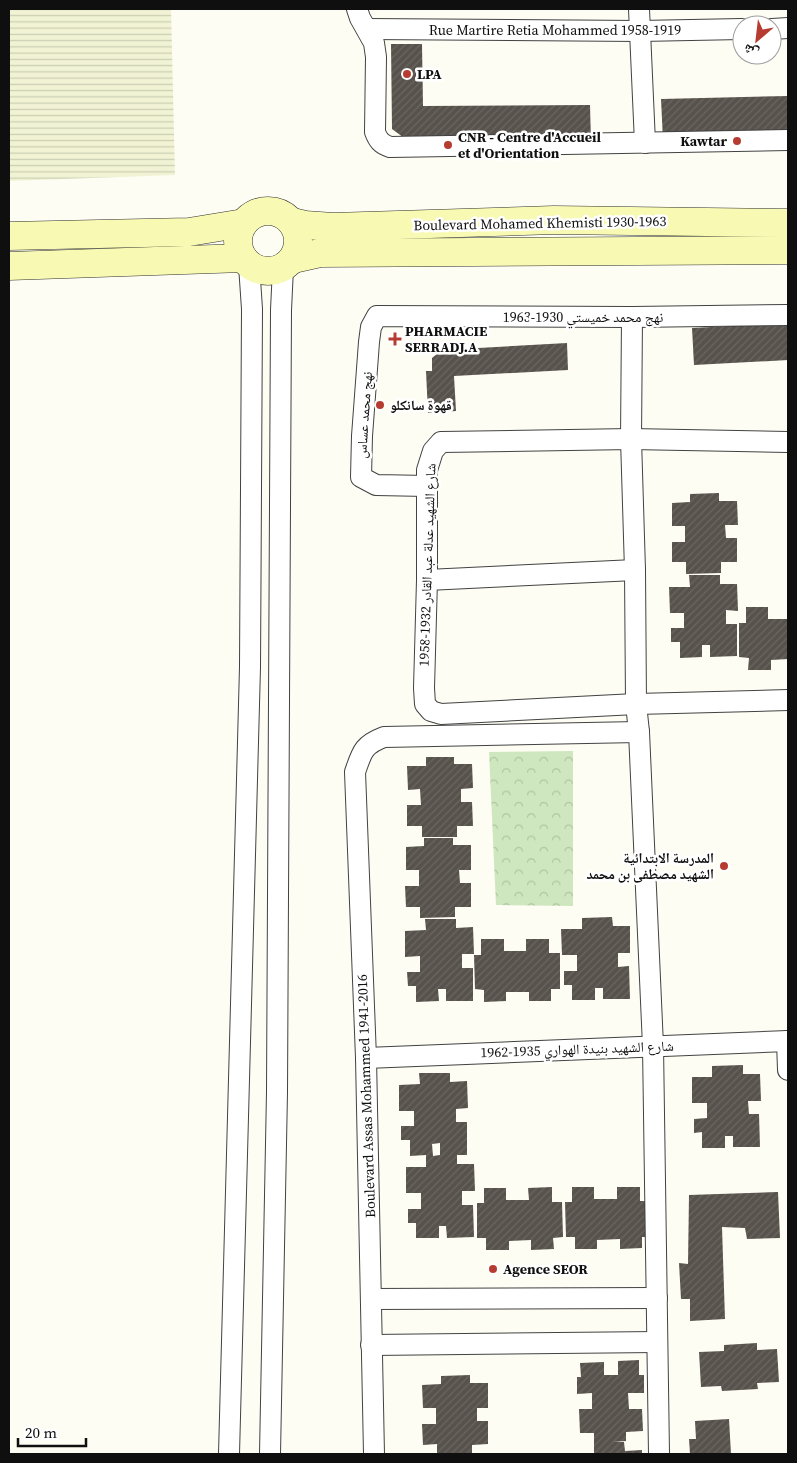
<svg xmlns="http://www.w3.org/2000/svg" width="797" height="1463" font-family="'Source Serif 4','Noto Naskh Arabic',serif">
	<style>
		.farmland { fill: url(#farmland-rules) }
		.park { fill: url(#park-crowns) }
		.building { fill: url(#building-hatch); fill-rule: evenodd }
		.lines { fill: none; stroke-linecap: round; stroke-linejoin: round }
		.minor-casing { stroke: #424242; stroke-width: 22 }
		.secondary-casing { stroke: #313131; stroke-width: 29 }
		.minor { stroke: #fff; stroke-width: 20 }
		.secondary { stroke: #f8f9b3; stroke-width: 28 }
		.poi-dot { fill: #b63c31; stroke: #fff; stroke-width: 2 }
		.labels { text-anchor: middle; dominant-baseline: central; stroke-width: 5; stroke-linejoin: round; paint-order: stroke }
		.street-label { font-size: 14px; fill: #0f0f0f; stroke: #fff }
		.poi-label { font-size: 14px; font-weight: bold; fill: #0f0f0f; stroke: #fff; text-anchor: start }
	</style>
	<defs>
		<pattern id="farmland-rules" width="6" height="5" patternUnits="userSpaceOnUse" patternTransform="scale(1.25)"><rect width="6" height="5" fill="#f1f3d4"/><path d="M0 2.5h6" fill="none" stroke="#cdcfb5"/></pattern>
		<pattern id="park-crowns" width="20" height="18" patternUnits="userSpaceOnUse" patternTransform="scale(1.25)"><rect width="20" height="18" fill="#cee7be"/><path d="M2 6a3 3 0 1 1 6 0M12 15a3 3 0 1 1 6 0" fill="none" stroke="#b0c5a2"/></pattern>
		<pattern id="building-hatch" width="6" height="6" patternUnits="userSpaceOnUse" patternTransform="scale(1.25)"><rect width="6" height="6" fill="#57524c"/><path d="M-1 1l2-2M0 6l6-6M5 7l2-2" fill="none" stroke="#6a6661"/></pattern>
	</defs>
	<rect width="100%" height="100%" fill="#fefdf3"/>
	<polygon class="farmland" points="9,9 171,9 175,175 9,181"/>
	<polygon class="park" points="573,751 573,906 496,905 489,752"/>
	<g class="building">
		<polygon points="391,44 422,44 423,106 590,105 591,142 411,143 392,129"/>
		<polygon points="788,96 788,136 663,140 661,99"/>
		<polygon points="788,323 788,360 694,365 692,328"/>
		<polygon points="567,343 568,370 454,376 456,411 428,413 426,371 432,371 432,358 442,350"/>
		<polygon points="719,493 719,501 737,501 738,525 725,525 726,538 737,538 737,562 721,562 721,573 686,574 686,562 672,562 672,542 685,542 685,526 672,526 672,503 690,502 690,494"/>
		<polygon points="689,575 720,575 720,584 737,584 738,611 726,610 726,624 737,624 737,656 710,657 710,645 702,645 702,657 680,658 680,642 671,642 671,628 684,628 684,613 670,613 669,587 690,587"/>
		<polygon points="746,607 768,607 768,619 788,619 788,659 771,660 771,670 748,670 749,658 739,657 739,623 746,623"/>
		<polygon points="426,757 454,757 454,764 472,764 473,788 461,789 461,802 472,802 473,826 457,826 457,837 422,837 422,826 407,826 407,805 421,805 420,789 408,790 407,766 426,766"/>
		<polygon points="424,838 453,838 453,845 471,845 471,870 459,870 460,883 471,883 471,907 455,907 455,917 420,918 420,907 406,907 405,886 419,886 419,870 406,870 406,847 424,846"/>
		<polygon points="612,917 613,926 630,926 630,953 618,953 618,967 629,966 630,999 603,999 603,988 595,988 595,1000 572,1000 572,985 564,985 564,971 577,971 577,955 562,955 561,929 582,929 582,918"/>
		<polygon points="425,919 456,919 456,928 473,927 474,954 462,954 462,968 473,968 473,1001 446,1001 446,989 438,989 439,1001 416,1002 416,986 408,986 407,972 420,972 420,956 405,957 405,931 426,930"/>
		<polygon points="481,939 504,939 504,951 526,951 526,939 549,939 549,953 560,953 560,989 551,989 551,1001 529,1001 529,992 506,992 506,1001 484,1002 484,990 475,989 474,955 481,955"/>
		<polygon points="743,1065 743,1074 760,1074 761,1101 748,1101 749,1114 759,1114 760,1147 733,1147 733,1136 725,1136 725,1148 702,1148 702,1132 694,1133 694,1119 707,1118 707,1103 692,1103 692,1077 712,1077 712,1066"/>
		<path d="M419,1073H450V1082L467,1081L468,1108L456,1109V1122H467V1155H457V1164H474L475,1191H462V1205H473L474,1237L447,1238L446,1226H439V1238H416V1223H408V1209H421V1193H406V1167H426V1155L410,1156V1140H401V1126H414V1111H399V1085L420,1084ZM440,1143V1155L433,1156L432,1144Z"/>
		<polygon points="552,1187 552,1202 562,1202 563,1237 553,1238 554,1249 531,1250 531,1240 509,1241 509,1250 486,1250 486,1238 477,1238 477,1203 484,1203 484,1188 506,1188 506,1200 529,1200 528,1188"/>
		<polygon points="572,1187 594,1187 594,1199 617,1199 617,1187 640,1187 640,1201 651,1201 651,1237 642,1237 642,1248 620,1249 620,1239 597,1240 597,1249 575,1249 575,1237 566,1237 565,1202 572,1202"/>
		<polygon points="778,1192 780,1238 747,1239 745,1228 722,1227 725,1319 690,1321 690,1299 681,1299 679,1263 688,1264 689,1195"/>
		<polygon points="757,1343 757,1350 777,1349 779,1382 757,1383 758,1389 722,1391 721,1386 701,1387 699,1352 724,1351 724,1345"/>
		<polygon points="639,1360 639,1375 644,1375 644,1393 628,1393 629,1409 642,1409 643,1431 626,1432 626,1441 613,1442 624,1442 625,1451 642,1450 642,1454 594,1454 594,1433 580,1433 579,1409 592,1409 592,1393 577,1394 577,1377 581,1377 580,1363 604,1362 604,1375 618,1375 618,1361"/>
		<polygon points="470,1375 470,1383 488,1383 488,1408 477,1408 477,1421 488,1421 488,1444 472,1445 472,1454 437,1454 437,1444 423,1445 422,1424 436,1424 436,1408 423,1408 422,1385 441,1384 441,1376"/>
		<polygon points="729,1419 731,1454 690,1454 689,1439 696,1439 695,1421"/>
	</g>
	<g class="lines">
		<g class="minor-casing">
			<g id="minor">
				<path d="M357,9L360,18L374,43L376,57L375,132C378,140 381,144 390,147L788,140"/>
				<polyline points="639,9 645,143"/>
				<polyline points="367,29 640,31 742,29"/>
				<polyline points="772,29 788,28"/>
				<polyline points="632,317 631,439 635,570 636,704 639,732 653,1046 659,1454"/>
				<polyline points="788,442 631,439 441,442 433,451 427,470 427,580 424,688 425,704 431,711 441,714 636,704 788,700"/>
				<polyline points="427,486 376,485 361,477 362,436 369,342 371,327 377,316 632,317 788,315"/>
				<polyline points="427,580 635,570"/>
				<polyline points="787,1041 788,1070"/>
				<polyline points="366,1058 788,1041"/>
				<polyline points="371,1299 657,1298"/>
				<polyline points="371,1345 657,1342"/>
				<polyline points="229,1454 250,667 252,309 249,265"/>
				<polyline points="270,1454 277,1092 281,310 283,268"/>
				<path d="M374,1454L366,1058L355,772C362,752 363,745 384,737L639,732"/>
			</g>
		</g>
		<g class="secondary-casing">
			<g id="secondary">
				<circle cx="268" cy="241" r="30"/>
				<polyline points="292,222 305,225 333,227 554,220 788,223"/>
				<polyline points="9,236 189,232 244,223"/>
				<polyline points="293,259 320,253 788,250"/>
				<polyline points="9,266 243,258"/>
			</g>
		</g>
		<use href="#minor" class="minor"/>
		<use href="#secondary" class="secondary"/>
	</g>
	<g class="poi-dot">
		<circle cx="407" cy="74" r="5"/>
		<circle cx="737" cy="141" r="5"/>
		<circle cx="448" cy="145" r="5"/>
		<path d="M392.5 331.5h5v5h5v5h-5v5h-5v-5h-5v-5h5z"/>
		<circle cx="380" cy="405" r="5"/>
		<circle cx="724" cy="866" r="5"/>
		<circle cx="493" cy="1269" r="5"/>
	</g>
	<g class="labels">
		<g class="street-label">
			<text x="555" y="30">Rue Martire Retia Mohammed 1958-1919</text>
			<text transform="translate(540 223) rotate(-1)">Boulevard Mohamed Khemisti 1930-1963</text>
			<text x="583" y="317">نهج محمد خميستي 1930-1963</text>
			<text transform="translate(364 415) rotate(-86)">نهج محمد عساس</text>
			<text transform="translate(427 565) rotate(-88)">شارع الشهيد عدلة عبد القادر 1932-1958</text>
			<text transform="translate(577 1049) rotate(-2)">شارع الشهيد بنيدة الهواري 1935-1962</text>
			<text transform="translate(366 1096) rotate(-92)">Boulevard Assas Mohammed 1941-2016</text>
		</g>
		<g class="poi-label">
			<text x="417" y="74">LPA</text>
			<text x="458" y="137">CNR - Centre d'Accueil<tspan x="458" dy="16">et d'Orientation</tspan></text>
			<text x="727" y="141" text-anchor="end">Kawtar</text>
			<text x="405" y="331">PHARMACIE<tspan x="405" dy="16">SERRADJ.A</tspan></text>
			<text x="390" y="405">قهوة سانكلو</text>
			<text x="714" y="858" text-anchor="end">المدرسة الابتدائية<tspan x="714" dy="16">الشهيد مصطفى بن محمد</tspan></text>
			<text x="503" y="1269">Agence SEOR</text>
		</g>
	</g>
	<rect width="797" height="1463" fill="none" stroke="#0f0f0f" stroke-width="20"/>
	<g transform="translate(757 40) rotate(208)"><circle r="24" fill="#ffffff" stroke="#9f9f9f"/>
	<path d="M0-4L9 19L0 12L-9 19Z" fill="#b63c31"/>
	<text y="-8" font-size="14" font-weight="bold" text-anchor="middle" fill="#0f0f0f">ش</text>
	</g>
	<path d="M18 1438v8h68v-8" fill="none" stroke="#0f0f0f" stroke-width="2.5"/>
	<text x="25" y="1438" font-size="15" fill="#0f0f0f" stroke="#ffffff" stroke-width="4" paint-order="stroke">20 m</text>
</svg>
